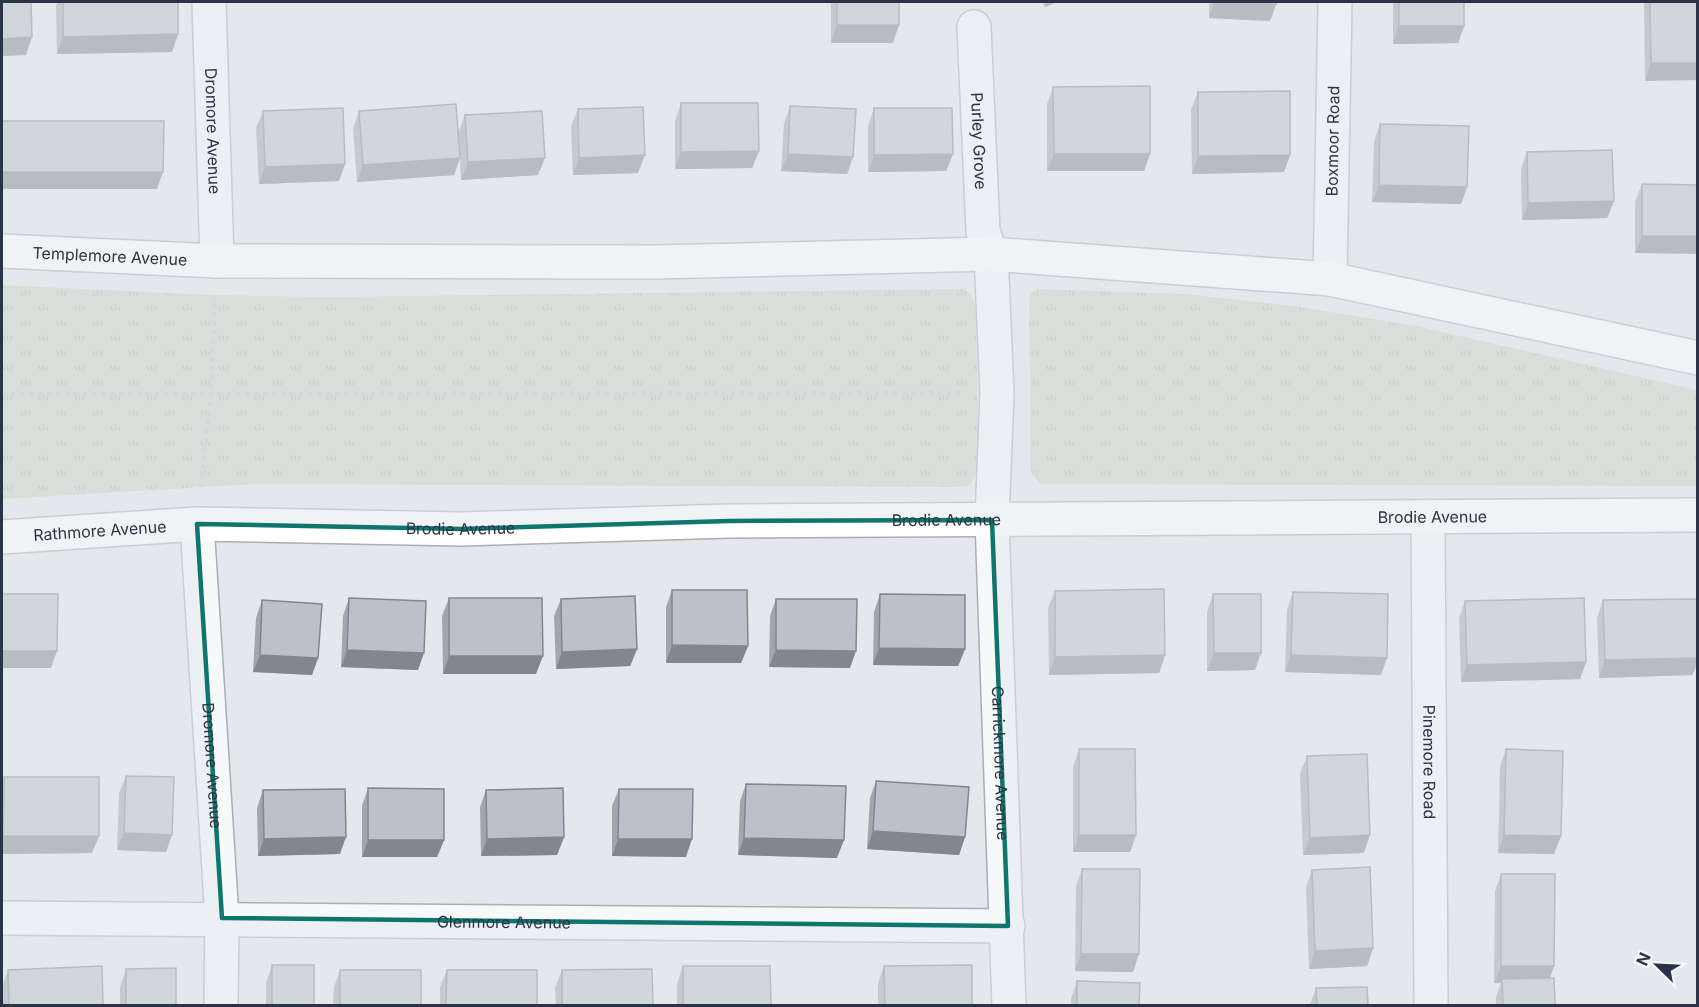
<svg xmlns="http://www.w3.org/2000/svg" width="1699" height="1007" font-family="Inter,sans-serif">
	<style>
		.grass { fill: url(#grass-tufts) }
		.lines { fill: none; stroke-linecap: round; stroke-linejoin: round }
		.street-casing { stroke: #a9aeb7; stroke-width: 36 }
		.secondary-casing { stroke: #a9aeb7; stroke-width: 36 }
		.path { stroke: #c2c5cb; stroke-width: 4; stroke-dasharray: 4.5 4.5; stroke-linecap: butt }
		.street { stroke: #f7f8fa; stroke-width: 33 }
		.secondary { stroke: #fff; stroke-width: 33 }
		.wall { fill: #a1a5ae }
		.shaded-wall { fill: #83868d }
		.building { fill: #bbc0ca; stroke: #83868d; stroke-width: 1.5 }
		.marked { fill: none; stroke: #0f766e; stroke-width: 4.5; stroke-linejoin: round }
		.labels { text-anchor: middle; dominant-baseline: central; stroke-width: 5; stroke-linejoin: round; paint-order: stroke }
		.street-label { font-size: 16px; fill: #2b3445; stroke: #f4f6f9 }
	</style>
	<defs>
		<pattern id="grass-tufts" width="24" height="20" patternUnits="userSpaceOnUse" patternTransform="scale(1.5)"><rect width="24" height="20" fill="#c9d6c5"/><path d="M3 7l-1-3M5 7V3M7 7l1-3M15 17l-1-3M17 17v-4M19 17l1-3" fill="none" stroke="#adb8ab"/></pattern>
	</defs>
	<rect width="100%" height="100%" fill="#e4e7ec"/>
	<g class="grass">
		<path d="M2,285L208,295L325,297L963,289C975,295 975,303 976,316L979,470L969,486L956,487L255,484L2,499Z"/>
		<polygon points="1037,289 1184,294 1287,305 1416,326 1697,390 1697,486 1040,484 1031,473 1029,299 1031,293"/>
	</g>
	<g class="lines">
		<g class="street-casing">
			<g id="street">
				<path id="s1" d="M209,2L217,261"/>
				<path id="s2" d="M974,27L983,231L991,254L997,393L992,520L1009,1006"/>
				<path id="s3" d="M1330,279L1335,2"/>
				<path id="s4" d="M1428,519L1431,1006"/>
				<path id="s5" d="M197,524L222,918L221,1006"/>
				<path id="s6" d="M2,918L1008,926"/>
			</g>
		</g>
		<g class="secondary-casing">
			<g id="secondary">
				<path id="s7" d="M2,251L217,261L655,262L991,254L1330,279L1698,358"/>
				<path id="s8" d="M2,537L197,524L461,529L729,521L1698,515"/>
			</g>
		</g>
		<g class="path">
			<polyline points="2,394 960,393"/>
			<polyline points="201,487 211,394 215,297"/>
		</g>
		<use href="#street" class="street"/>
		<use href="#secondary" class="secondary"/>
	</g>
	<g class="wall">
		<polygon points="58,2 178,2 178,34 172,52 57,54 56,6"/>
		<polygon points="831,2 899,2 893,43 831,43"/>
		<polygon points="1042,2 1057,2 1045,7"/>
		<polygon points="1209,2 1277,2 1270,21 1209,18"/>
		<polygon points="1393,2 1464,2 1464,26 1458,43 1393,44"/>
		<polygon points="1644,2 1698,2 1645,81"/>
		<polygon points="1053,87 1150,154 1144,171 1047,171 1047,104"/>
		<polygon points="1198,92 1290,155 1284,172 1192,174 1191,110"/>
		<polygon points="681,103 759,151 752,168 675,169 675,121"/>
		<polygon points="790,106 853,157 847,174 781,171 784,123"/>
		<polygon points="874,108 953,154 946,171 868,172 868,126"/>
		<polygon points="578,109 638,173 573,175 571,126"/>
		<polygon points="263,111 339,181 259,184 256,128"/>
		<polygon points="359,111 458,133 465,115 538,175 461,180 460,158 454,175 357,182 353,129"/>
		<polygon points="1380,124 1461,204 1372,202 1374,142"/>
		<polygon points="1527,152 1614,201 1607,218 1522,220 1521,169"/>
		<polygon points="1642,184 1698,185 1635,253 1635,202"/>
		<polygon points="672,590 748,646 741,663 666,663 666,607"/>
		<polygon points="1055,591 1165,655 1159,673 1049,675 1048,608"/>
		<polygon points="1293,592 1381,675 1285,672 1287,610"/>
		<polygon points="880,594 965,649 958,666 873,665 874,612"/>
		<polygon points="1213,594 1255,670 1207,671 1207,612"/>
		<polygon points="349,598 418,670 341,667 343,616"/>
		<polygon points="449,598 536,674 443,674 442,616"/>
		<polygon points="561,599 637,649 630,666 556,669 554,616"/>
		<polygon points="776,599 850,668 769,667 770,616"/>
		<polygon points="1698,599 1698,662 1692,675 1599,678 1597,618 1603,600"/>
		<polygon points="262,600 318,658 312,675 253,672 256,618"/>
		<polygon points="1465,601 1586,662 1580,679 1461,682 1459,618"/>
		<polygon points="1079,749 1136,835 1130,852 1073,852 1073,767"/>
		<polygon points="1506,749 1554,854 1498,853 1500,767"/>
		<polygon points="1307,756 1364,853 1303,855 1300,774"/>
		<polygon points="126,776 166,852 117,850 119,793"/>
		<polygon points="4,777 92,853 2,854 2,783"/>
		<polygon points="876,781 965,837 959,855 867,849 870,798"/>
		<polygon points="746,784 837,858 738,855 740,801"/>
		<polygon points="368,788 444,840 437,857 362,857 362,806"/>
		<polygon points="619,789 686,857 612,856 612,806"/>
		<polygon points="263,790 340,854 258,856 257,808"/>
		<polygon points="486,790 564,837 557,855 481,856 480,807"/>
		<polygon points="1082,869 1133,972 1075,971 1076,886"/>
		<polygon points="1312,870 1373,948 1367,966 1309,969 1306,887"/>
		<polygon points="1501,874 1550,978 1555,1005 1496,1005 1496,997 1501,983 1494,983 1495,891"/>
		<polygon points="272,965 314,1005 266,1005 266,983"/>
		<polygon points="683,966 771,1005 677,1005 677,984"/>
		<polygon points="884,966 972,1005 878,1005 878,983"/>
		<polygon points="126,969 176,1005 120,1005 120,987"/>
		<polygon points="8,970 103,1005 2,1005 2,987"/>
		<polygon points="340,970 421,1005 333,1005 334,987"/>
		<polygon points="447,970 537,1005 440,1005 440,987"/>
		<polygon points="562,970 653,1005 556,1005 555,988"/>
		<polygon points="1077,981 1139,1005 1071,1005 1071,999"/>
		<polygon points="1316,988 1368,1005 1310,1005"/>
	</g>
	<g class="shaded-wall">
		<polygon points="1047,2 1057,2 1045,7"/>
		<polygon points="1214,2 1237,2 1276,4 1270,21 1209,18"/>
		<polygon points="837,25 899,25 893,43 831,43"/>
		<polygon points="1399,26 1464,26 1458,43 1393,44"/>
		<polygon points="178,34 172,52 57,54 63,37"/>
		<polygon points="32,37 26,55 2,56 2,39"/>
		<polygon points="1651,63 1698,63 1698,80 1645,81"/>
		<polygon points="759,151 752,168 675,169 681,152"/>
		<polygon points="788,154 853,157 847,174 781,171"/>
		<polygon points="953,154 946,171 868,172 874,155"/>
		<polygon points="1054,154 1150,154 1144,171 1047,171"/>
		<polygon points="645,155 638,173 573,175 579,158"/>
		<polygon points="1290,155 1284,172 1192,174 1198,156"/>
		<polygon points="460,158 454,175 357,182 363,165"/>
		<polygon points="545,158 538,175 461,180 468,162"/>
		<polygon points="345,164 339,181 259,184 265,167"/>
		<polygon points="2,172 163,172 157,189 2,189"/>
		<polygon points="1379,185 1467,187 1461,204 1372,202"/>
		<polygon points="1614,201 1607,218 1522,220 1528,203"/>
		<polygon points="1642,236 1698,236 1698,254 1635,253"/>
		<polygon points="672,645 748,646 741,663 666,663"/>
		<polygon points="879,648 965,649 958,666 873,665"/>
		<polygon points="637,649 630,666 556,669 562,652"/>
		<polygon points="347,650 424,653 418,670 341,667"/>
		<polygon points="776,650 856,651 850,668 769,667"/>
		<polygon points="2,651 57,651 51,668 2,668"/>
		<polygon points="1214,653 1261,653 1255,670 1207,671"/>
		<polygon points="260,655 318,658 312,675 253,672"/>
		<polygon points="1165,655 1159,673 1049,675 1055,657"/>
		<polygon points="1291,655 1387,658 1381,675 1285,672"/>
		<polygon points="449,656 543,656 536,674 443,674"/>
		<polygon points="1698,658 1698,662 1692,675 1599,678 1605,660"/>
		<polygon points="1586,662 1580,679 1461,682 1467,665"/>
		<polygon points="873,831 965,837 959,855 867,849"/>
		<polygon points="124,833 172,835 166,852 117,850"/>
		<polygon points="1079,835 1136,835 1130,852 1073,852"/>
		<polygon points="1370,835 1364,853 1303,855 1310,838"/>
		<polygon points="1504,835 1561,836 1554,854 1498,853"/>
		<polygon points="3,836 99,836 92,853 2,854 2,842"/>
		<polygon points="346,837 340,854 258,856 264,839"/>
		<polygon points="564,837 557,855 481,856 487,839"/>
		<polygon points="744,838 844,840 837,858 738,855"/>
		<polygon points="618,839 692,839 686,857 612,856"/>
		<polygon points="368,840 444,840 437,857 362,857"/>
		<polygon points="1373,948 1367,966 1309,969 1315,951"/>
		<polygon points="1081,954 1139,954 1133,972 1075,971"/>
		<polygon points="1501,966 1554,966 1548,983 1502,979 1501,983 1494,983"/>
	</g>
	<g class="building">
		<polygon points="2,2 31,2 32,37 2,39"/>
		<polygon points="63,2 178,2 178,34 63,37"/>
		<rect x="837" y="2" width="62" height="23"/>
		<polygon points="1237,2 1277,2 1276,4"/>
		<rect x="1399" y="2" width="65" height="24"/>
		<polygon points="1650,2 1698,2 1698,63 1651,63"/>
		<polygon points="1150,86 1150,154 1054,154 1053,87"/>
		<polygon points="1290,91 1290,155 1198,156 1198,92"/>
		<polygon points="681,103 758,103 759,151 681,152"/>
		<polygon points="456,104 460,158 363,165 359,111"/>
		<polygon points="790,106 856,109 853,157 788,154"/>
		<polygon points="643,107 645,155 579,158 578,109"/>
		<polygon points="343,108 345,164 265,167 263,111"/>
		<polygon points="874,108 952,108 953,154 874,155"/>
		<polygon points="542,111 545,158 468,162 465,115"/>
		<polygon points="2,121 164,121 163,172 2,172"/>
		<polygon points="1380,124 1469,126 1467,187 1379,185"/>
		<polygon points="1612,150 1614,201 1528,203 1527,152"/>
		<polygon points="1642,184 1698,185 1698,236 1642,236"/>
		<polygon points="1164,589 1165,655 1055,657 1055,591"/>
		<polygon points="672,590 747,590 748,646 672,645"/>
		<polygon points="1293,592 1388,594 1387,658 1291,655"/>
		<polygon points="2,594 58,594 57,651 2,651"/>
		<polygon points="880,594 965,595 965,649 879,648"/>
		<polygon points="1213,594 1261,594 1261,653 1214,653"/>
		<polygon points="635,596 637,649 562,652 561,599"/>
		<polygon points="349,598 426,601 424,653 347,650"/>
		<polygon points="449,598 542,598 543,656 449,656"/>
		<polygon points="1584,598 1586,662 1467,665 1465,601"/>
		<polygon points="776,599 857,599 856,651 776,650"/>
		<polygon points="1698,599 1698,658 1605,660 1603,600"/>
		<polygon points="262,600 322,604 318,658 260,655"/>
		<polygon points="1079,749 1135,749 1136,835 1079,835"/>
		<polygon points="1506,749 1563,751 1561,836 1504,835"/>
		<polygon points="1367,754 1370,835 1310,838 1307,756"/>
		<polygon points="126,776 174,777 172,835 124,833"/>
		<polygon points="4,777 99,777 99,836 3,836"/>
		<polygon points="876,781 969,787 965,837 873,831"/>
		<polygon points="746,784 846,786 844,840 744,838"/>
		<polygon points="368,788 444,789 444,840 368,840"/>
		<polygon points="563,788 564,837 487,839 486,790"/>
		<polygon points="345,789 346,837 264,839 263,790"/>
		<polygon points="619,789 693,789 692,839 618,839"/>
		<polygon points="1370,867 1373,948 1315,951 1312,870"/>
		<polygon points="1082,869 1140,869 1139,954 1081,954"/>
		<polygon points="1501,874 1555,874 1554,966 1501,966"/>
		<rect x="272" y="965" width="42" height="40"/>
		<polygon points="972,965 972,1005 885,1005 884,966"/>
		<polygon points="102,966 103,1005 9,1005 8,970"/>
		<polygon points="683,966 770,966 771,1005 683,1005"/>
		<polygon points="176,968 176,1005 126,1005 126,969"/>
		<polygon points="652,969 653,1005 562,1005 562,970"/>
		<rect x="340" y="970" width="81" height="35"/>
		<polygon points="447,970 537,970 537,1005 446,1005"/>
		<polygon points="1554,978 1555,1005 1503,1005 1502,979"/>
		<polygon points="1077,981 1140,983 1139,1005 1077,1005"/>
		<polygon points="1367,987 1368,1005 1317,1005 1316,988"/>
	</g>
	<path d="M0 0H1699V1007H0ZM992,520L1008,926L222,918L197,524L461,529L729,521Z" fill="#e4e7ec" fill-opacity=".55" fill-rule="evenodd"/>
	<path class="marked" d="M992,520L1008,926L222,918L197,524L461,529L729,521Z"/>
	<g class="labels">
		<g class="street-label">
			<text stroke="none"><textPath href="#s1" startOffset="129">Dromore Avenue</textPath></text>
			<text stroke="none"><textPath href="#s3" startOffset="138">Boxmoor Road</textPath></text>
			<text stroke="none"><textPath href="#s2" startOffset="114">Purley Grove</textPath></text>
			<text stroke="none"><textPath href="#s7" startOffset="108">Templemore Avenue</textPath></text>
			<text stroke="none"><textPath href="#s8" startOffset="1431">Brodie Avenue</textPath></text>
			<text stroke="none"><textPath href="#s8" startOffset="945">Brodie Avenue</textPath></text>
			<text stroke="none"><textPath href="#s8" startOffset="459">Brodie Avenue</textPath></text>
			<text stroke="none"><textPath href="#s8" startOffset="98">Rathmore Avenue</textPath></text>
			<text stroke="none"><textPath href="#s4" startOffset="243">Pinemore Road</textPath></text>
			<text stroke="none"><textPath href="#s2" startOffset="738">Carrickmore Avenue</textPath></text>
			<text stroke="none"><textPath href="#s5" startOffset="242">Dromore Avenue</textPath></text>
			<text stroke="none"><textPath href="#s6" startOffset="502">Glenmore Avenue</textPath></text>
		</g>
	</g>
	<rect width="1699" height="1007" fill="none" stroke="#2b3445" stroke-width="6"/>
	<g transform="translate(1657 965) rotate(294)" stroke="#f4f6f9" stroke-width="4.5" paint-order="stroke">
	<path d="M0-4.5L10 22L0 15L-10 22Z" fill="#2b3445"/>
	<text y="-9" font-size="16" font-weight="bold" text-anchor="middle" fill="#2b3445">N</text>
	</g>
</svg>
